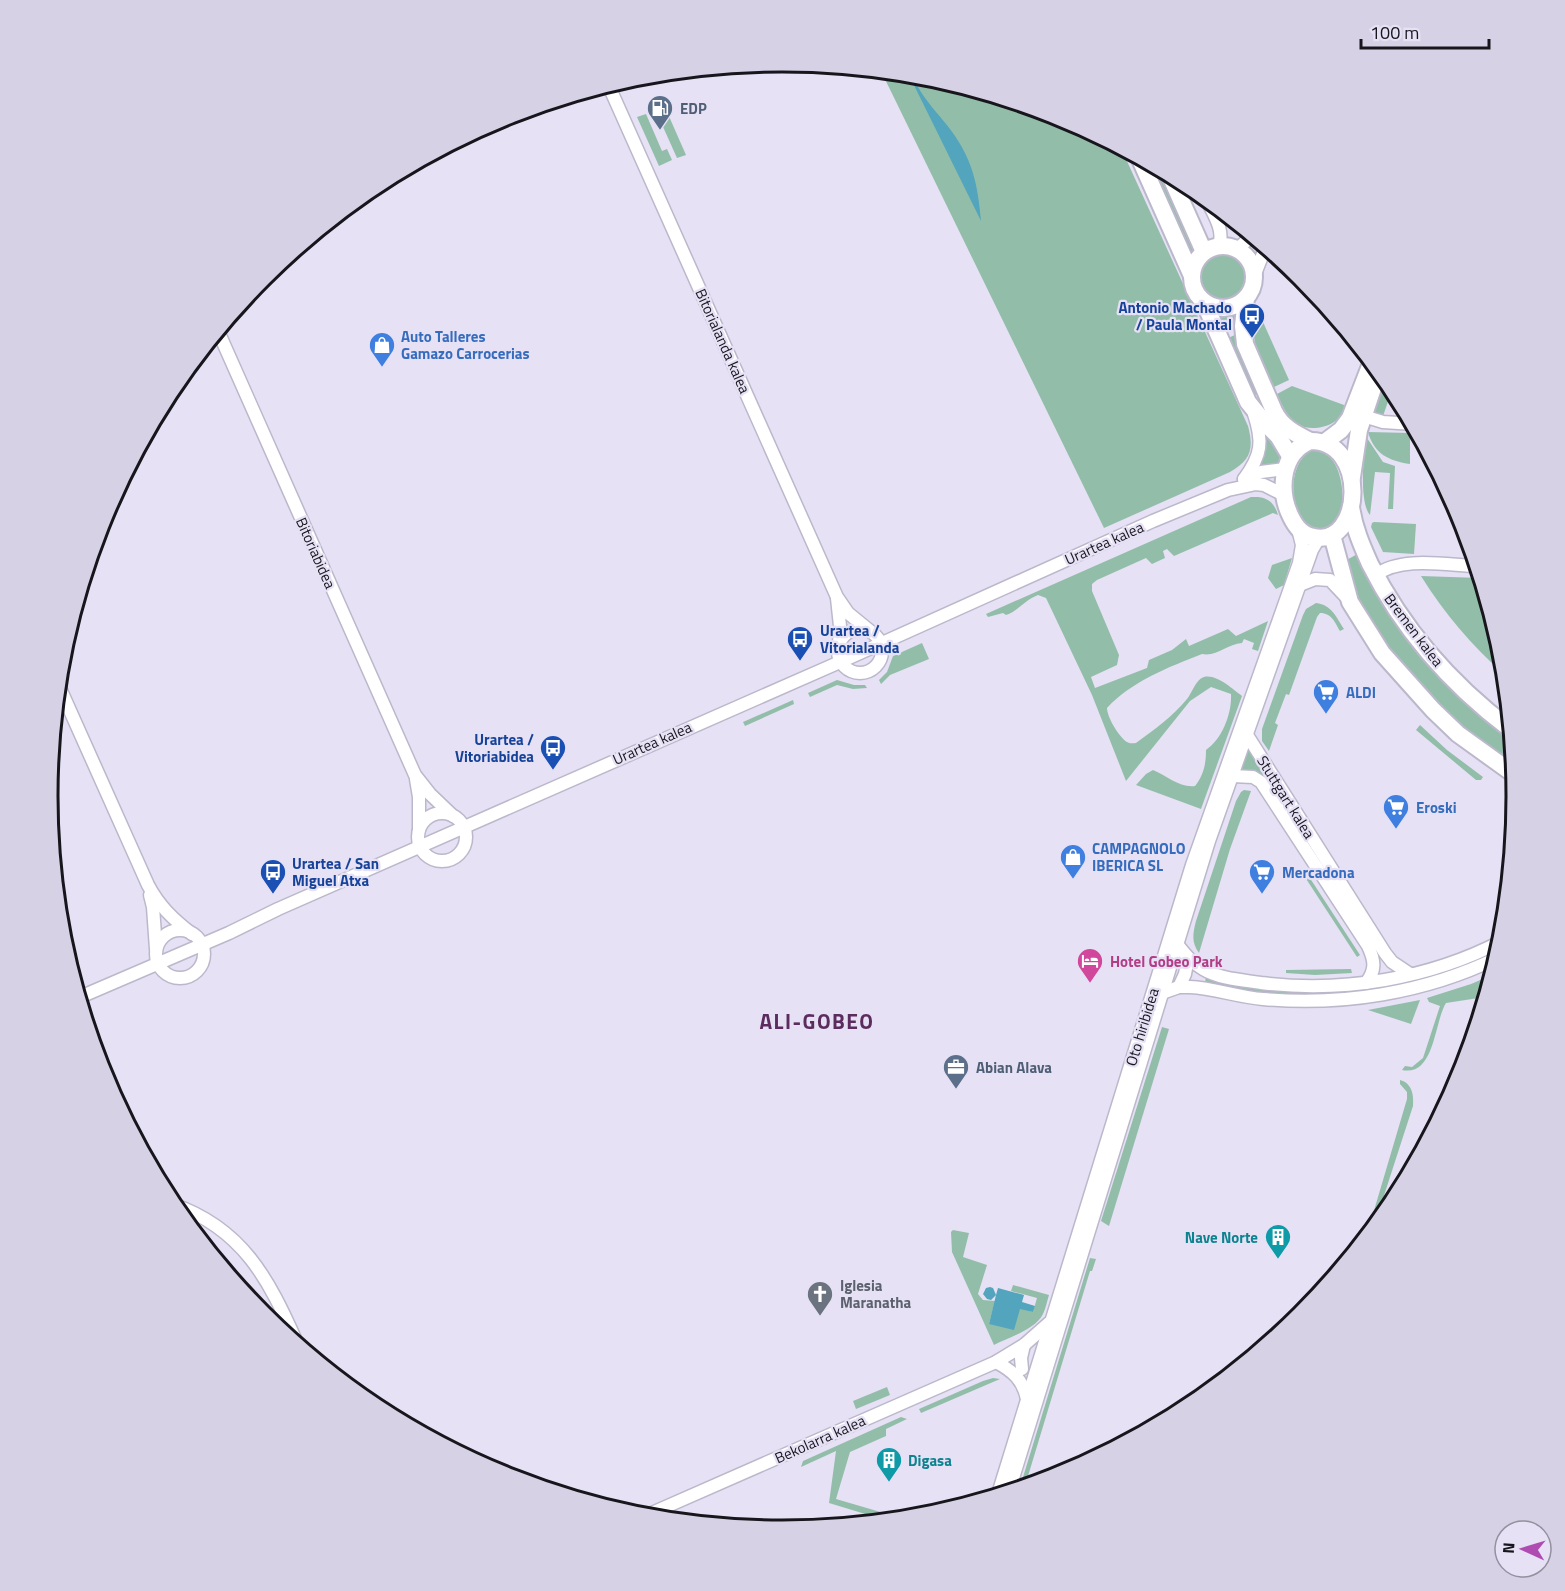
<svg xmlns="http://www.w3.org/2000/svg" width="1565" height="1591" font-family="'Titillium Web',sans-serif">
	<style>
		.green { fill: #92bea9 }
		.water { fill: #53a4bd }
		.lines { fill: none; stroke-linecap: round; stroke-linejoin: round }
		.minor-casing { stroke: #bcb8cb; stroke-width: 15 }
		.major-casing { stroke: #bcb8cb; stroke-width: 20 }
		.minor { stroke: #fff; stroke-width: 12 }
		.major { stroke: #fff; stroke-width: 16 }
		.labels { text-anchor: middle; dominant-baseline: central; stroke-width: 4.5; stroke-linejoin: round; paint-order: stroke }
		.service-label { font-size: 15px; font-weight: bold; fill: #4e5e75; stroke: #e6e1f5; text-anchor: start }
		.transit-label { font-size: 15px; font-weight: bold; fill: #164399; stroke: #e6e1f5; text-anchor: end }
		.shop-label { font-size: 15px; font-weight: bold; fill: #366cbe; stroke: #e6e1f5; text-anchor: start }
		.street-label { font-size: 15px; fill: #18161d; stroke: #e6e1f5 }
		.hotel-label { font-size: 15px; font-weight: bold; fill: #b23c85; stroke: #e6e1f5; text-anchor: start }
		.culture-label { font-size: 15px; font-weight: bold; fill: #0d838f; stroke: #e6e1f5; text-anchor: end }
		.worship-label { font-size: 15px; font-weight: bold; fill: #5b616d; stroke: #e6e1f5; text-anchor: start }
		.district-label { font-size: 21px; font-weight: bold; letter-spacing: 1.5px; fill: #5d2c5e; stroke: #e6e1f5 }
		.rim { fill: none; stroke: #18161d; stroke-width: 3 }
	</style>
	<rect width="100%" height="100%" fill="#e6e1f5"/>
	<g class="green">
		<path d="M881,71L926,75L1064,117L1121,148L1248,426C1254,449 1251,460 1230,472L1104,528Z"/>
		<polygon points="664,105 686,155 677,158 655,109"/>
		<polygon points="646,114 662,151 667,149 672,160 659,166 637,117"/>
		<polygon points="1144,160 1162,170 1199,252 1191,264"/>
		<circle cx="1224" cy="277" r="26"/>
		<polygon points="1239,310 1238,328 1222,335 1213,311 1227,314"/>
		<polygon points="1258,319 1263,322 1289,380 1274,387 1255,343 1252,323"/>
		<polygon points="1239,333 1261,392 1250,397 1224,340"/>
		<polygon points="1386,378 1393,387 1383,416 1373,412"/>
		<path d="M1292,386L1344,405C1345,425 1313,433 1299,425C1287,418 1282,405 1277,394Z"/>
		<polygon points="1264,430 1282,453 1282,459 1276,465 1257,466"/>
		<path d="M1368,432L1410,433V464C1389,461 1374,454 1368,432Z"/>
		<path d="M1367,438L1383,462L1395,466L1393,509H1388L1390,473L1375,472L1370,515C1359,503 1363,452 1367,438Z"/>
		<path d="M1313,450C1317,451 1323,452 1326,454C1346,466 1351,526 1323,528C1288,532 1283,462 1313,450Z"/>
		<path d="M1251,497C1266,496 1274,501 1278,515L1273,513L1174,556L1167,549L1163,551L1165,558L1152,564L1146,558L1097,580L1092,584V591L1119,655L1117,665L1091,677L1095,688L1147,668L1149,660L1172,650L1186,639L1189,646L1228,629L1236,636L1268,621L1258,651L1252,649L1254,643L1244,639L1242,643C1227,644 1217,657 1202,654C1169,667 1132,681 1107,708C1107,717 1119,737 1127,742C1130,744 1133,743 1136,743C1155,729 1172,717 1187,699C1192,693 1196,679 1204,677C1217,674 1232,689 1242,696L1201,809L1136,785L1146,774L1153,770C1167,776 1180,788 1195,786C1204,775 1206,763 1206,750C1222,739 1232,714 1231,694L1211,687L1190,701L1126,781L1092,695L1046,598L1038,595C1025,600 1018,611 1006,615L1003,613L988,617L986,614Z"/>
		<polygon points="1374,522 1416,524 1414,554 1383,552 1371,527 1372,523"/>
		<polygon points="1361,552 1377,584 1511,733 1514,766 1477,740 1409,676 1365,615 1353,590 1343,562"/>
		<polygon points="1292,558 1284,585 1276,589 1268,578 1272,565"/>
		<path d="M1421,576L1480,578L1503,653L1505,675C1472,646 1444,613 1421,576Z"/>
		<path d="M1316,603C1332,605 1336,617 1344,629L1340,631C1335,623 1332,613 1320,613L1317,617L1289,695L1286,694L1275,723L1278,725L1269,751L1262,741V729L1303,615L1306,609Z"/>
		<polygon points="922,643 929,659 890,675 881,684 879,680 887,672 893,656"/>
		<polygon points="837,680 854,685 865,685 867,688 853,689 837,685 810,697 808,693"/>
		<polygon points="793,700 794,704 745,726 743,722"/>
		<polygon points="1420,725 1447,750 1483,777 1481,780 1476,780 1416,730"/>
		<polygon points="1248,744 1266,775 1262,778 1239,767"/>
		<path d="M1244,790L1251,791L1230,849L1199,953C1191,942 1193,933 1196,921L1236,801L1241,792Z"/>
		<polygon points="1304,869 1360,955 1357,957 1301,871"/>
		<polygon points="1351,969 1352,973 1315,975 1286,973 1286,970"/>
		<polygon points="1206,975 1354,987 1355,995 1260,995 1205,984"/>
		<path d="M1492,975L1485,997L1446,1003C1434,1022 1435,1077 1402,1070L1405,1066L1412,1067L1423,1058L1440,1006L1429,1002L1427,998L1471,984Z"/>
		<polygon points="1420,1000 1411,1024 1368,1010"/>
		<polygon points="1162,1027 1169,1029 1109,1226 1101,1221"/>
		<path d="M1400,1080C1412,1083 1414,1095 1413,1106L1378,1214L1375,1222L1370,1224L1407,1099V1092L1400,1084Z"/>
		<path d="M953,1230L969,1233L963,1257L987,1265L978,1294L983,1300L995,1301L989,1324L1020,1308L1033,1312L1037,1298L1011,1291L1013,1285L1049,1295C1047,1301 1046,1308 1043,1314C1035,1330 1009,1337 994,1345L952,1252L951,1232Z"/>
		<path d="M204,1243C231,1261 254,1289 267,1318Z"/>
		<polygon points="1090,1258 1096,1259 1092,1271 1090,1271 1025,1486 1020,1487"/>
		<polygon points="993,1378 1000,1379 921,1413 919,1409 983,1381"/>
		<polygon points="887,1387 890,1395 856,1409 853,1401"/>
		<polygon points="901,1417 907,1419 886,1429 886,1436 850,1452 836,1499 901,1518 885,1520 829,1503 836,1451 801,1467 803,1461"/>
	</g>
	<g class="water">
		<path d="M908,73L912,74C921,99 941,115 955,136C974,164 978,188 981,221Z"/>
		<polygon points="990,1287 993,1288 996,1295 998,1288 1024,1295 1022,1302 1035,1306 1033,1312 1020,1309 1014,1330 989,1324 996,1295 991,1300 987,1299 983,1294 986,1288"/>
	</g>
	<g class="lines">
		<g class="minor-casing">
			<g id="minor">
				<polyline points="608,84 837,597 848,613 870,631"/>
				<path d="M1206,198C1212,212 1225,230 1219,245"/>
				<polyline points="1238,249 1252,235"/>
				<polyline points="1255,274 1266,246"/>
				<polyline points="218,331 415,775 430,794 453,816"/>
				<polyline points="1370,418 1383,422 1413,424"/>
				<path d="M1244,479C1262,455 1263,441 1254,414"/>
				<polyline points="1244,479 1261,472 1285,469"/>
				<path d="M1376,575C1401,556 1446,565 1477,566"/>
				<polyline points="1300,585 1315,579 1330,580 1347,598"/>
				<polyline points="837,598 840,626 839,644"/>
				<circle cx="860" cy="651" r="22"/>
				<path d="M59,686L148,885C159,906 173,919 192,934"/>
				<polyline points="1247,735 1385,953 1392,962 1410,974"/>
				<path d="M1232,776L1253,777L1261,782L1368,946C1375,961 1376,970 1366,983"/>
				<polyline points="416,779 419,797 419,830"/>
				<circle cx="442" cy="837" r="24"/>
				<polyline points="150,895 153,907 156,949"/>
				<circle cx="180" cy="954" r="24"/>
				<path d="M1177,944C1185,954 1192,963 1203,969C1220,979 1242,980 1261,983C1343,993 1429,979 1502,941"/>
				<polyline points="1179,987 1185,974 1188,958"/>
				<path d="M1162,993L1179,987H1190C1214,988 1238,997 1263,999C1342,1006 1425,993 1497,958"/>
				<polyline points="80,997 229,933 278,909 840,662 1153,521 1228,490 1256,484 1264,485 1284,495"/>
				<path d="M172,1204C243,1228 269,1280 297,1343"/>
				<path d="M996,1362C1013,1371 1023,1380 1027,1399"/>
				<polyline points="1022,1369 1021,1358 1024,1345"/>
				<polyline points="1009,1491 1209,841 1312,550 1319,538"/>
				<polyline points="998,1494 1192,865 1299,563 1302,545 1298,529"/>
				<polyline points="645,1516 996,1362 1024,1345 1049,1323"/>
			</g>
		</g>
		<g class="major-casing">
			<g id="major">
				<polyline points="1139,157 1192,276"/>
				<polyline points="1169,173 1204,252"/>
				<circle cx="1223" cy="277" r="31"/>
				<path d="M1246,298L1243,326L1245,344L1274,411C1282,427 1294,433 1310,441"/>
				<polyline points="1204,302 1248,402 1264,422 1278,436 1290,456"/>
				<path d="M1310,441C1369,440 1363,547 1314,537C1302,535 1296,527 1291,517C1278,491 1281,453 1310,441Z"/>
				<polyline points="1325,442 1341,430 1350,418 1372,361"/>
				<polyline points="1352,477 1359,430 1379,370"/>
				<path d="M1351,507C1354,528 1362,546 1370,564C1403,630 1452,685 1510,729"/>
				<polyline points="1332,535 1350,602 1382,653 1433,710 1458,734 1515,775"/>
			</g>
		</g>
		<use href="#minor" class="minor"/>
		<use href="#major" class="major"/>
	</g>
	<defs>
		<g id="fuel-pin" transform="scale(1.35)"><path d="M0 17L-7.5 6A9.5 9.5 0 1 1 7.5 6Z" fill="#5c6f8a" stroke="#e6e1f5"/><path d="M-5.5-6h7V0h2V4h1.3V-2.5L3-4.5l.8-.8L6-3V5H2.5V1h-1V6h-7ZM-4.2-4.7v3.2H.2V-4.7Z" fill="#fff"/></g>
		<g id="bus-pin" transform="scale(1.35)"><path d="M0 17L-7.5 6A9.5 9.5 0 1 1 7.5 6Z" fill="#1a4fb4" stroke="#e6e1f5"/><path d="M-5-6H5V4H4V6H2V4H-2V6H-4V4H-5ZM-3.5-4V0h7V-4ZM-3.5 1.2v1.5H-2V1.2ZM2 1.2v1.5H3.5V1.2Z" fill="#fff"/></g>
		<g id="shop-pin" transform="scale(1.35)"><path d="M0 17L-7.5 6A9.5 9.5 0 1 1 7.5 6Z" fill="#3f7fe0" stroke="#e6e1f5"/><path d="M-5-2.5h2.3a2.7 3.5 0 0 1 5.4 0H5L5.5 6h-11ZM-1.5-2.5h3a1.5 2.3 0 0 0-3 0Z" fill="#fff"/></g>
		<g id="supermarket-pin" transform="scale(1.35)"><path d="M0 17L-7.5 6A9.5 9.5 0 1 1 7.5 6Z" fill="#3f7fe0" stroke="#e6e1f5"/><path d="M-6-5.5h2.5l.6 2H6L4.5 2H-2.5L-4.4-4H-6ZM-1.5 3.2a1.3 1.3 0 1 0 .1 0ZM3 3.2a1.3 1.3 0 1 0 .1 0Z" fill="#fff"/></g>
		<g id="hotel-pin" transform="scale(1.35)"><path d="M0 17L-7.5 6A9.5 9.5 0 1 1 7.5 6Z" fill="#d1479c" stroke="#e6e1f5"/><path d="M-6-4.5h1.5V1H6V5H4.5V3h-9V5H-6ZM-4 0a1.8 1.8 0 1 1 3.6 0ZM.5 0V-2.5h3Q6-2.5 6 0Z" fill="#fff"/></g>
		<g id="office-pin" transform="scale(1.35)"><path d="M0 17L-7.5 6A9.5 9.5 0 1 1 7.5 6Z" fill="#5c6f8a" stroke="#e6e1f5"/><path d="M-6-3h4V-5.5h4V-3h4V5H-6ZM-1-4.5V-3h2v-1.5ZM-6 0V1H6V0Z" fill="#fff"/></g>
		<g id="building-pin" transform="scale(1.35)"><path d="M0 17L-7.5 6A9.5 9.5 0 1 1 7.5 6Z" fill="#0f9aa8" stroke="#e6e1f5"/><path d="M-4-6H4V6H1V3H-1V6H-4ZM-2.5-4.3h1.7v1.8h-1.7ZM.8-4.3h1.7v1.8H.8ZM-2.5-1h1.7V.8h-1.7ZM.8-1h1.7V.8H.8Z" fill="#fff"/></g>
		<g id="church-pin" transform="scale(1.35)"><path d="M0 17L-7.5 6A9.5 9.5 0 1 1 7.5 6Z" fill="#6b7280" stroke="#e6e1f5"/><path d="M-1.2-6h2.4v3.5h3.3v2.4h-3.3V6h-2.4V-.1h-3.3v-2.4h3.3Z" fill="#fff"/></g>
	</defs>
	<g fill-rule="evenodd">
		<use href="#fuel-pin" x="660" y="108"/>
		<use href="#bus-pin" x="1252" y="316"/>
		<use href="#shop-pin" x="382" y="345"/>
		<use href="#bus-pin" x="800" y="639"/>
		<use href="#supermarket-pin" x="1326" y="692"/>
		<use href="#bus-pin" x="553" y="748"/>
		<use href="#supermarket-pin" x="1396" y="807"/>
		<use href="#shop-pin" x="1073" y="857"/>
		<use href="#bus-pin" x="273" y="872"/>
		<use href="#supermarket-pin" x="1262" y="872"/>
		<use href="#hotel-pin" x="1090" y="961"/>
		<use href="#office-pin" x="956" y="1067"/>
		<use href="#building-pin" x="1278" y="1237"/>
		<use href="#church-pin" x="820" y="1294"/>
		<use href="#building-pin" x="889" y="1460"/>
	</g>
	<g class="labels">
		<g class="service-label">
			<text x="680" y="108">EDP</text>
			<text x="976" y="1067">Abian Alava</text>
		</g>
		<g class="transit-label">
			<text x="1232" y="307">Antonio Machado<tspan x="1232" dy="17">/ Paula Montal</tspan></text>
			<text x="820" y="630" text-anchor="start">Urartea /<tspan x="820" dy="17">Vitorialanda</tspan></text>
			<text x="534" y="739">Urartea /<tspan x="534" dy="17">Vitoriabidea</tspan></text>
			<text x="292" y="863" text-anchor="start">Urartea / San<tspan x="292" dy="17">Miguel Atxa</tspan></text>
		</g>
		<g class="shop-label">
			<text x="401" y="336">Auto Talleres<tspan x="401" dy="17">Gamazo Carrocerias</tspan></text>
			<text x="1346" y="692">ALDI</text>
			<text x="1416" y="807">Eroski</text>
			<text x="1092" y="848">CAMPAGNOLO<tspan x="1092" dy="17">IBERICA SL</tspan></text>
			<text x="1282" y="872">Mercadona</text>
		</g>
		<g class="street-label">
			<text transform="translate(723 341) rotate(66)">Bitorialanda kalea</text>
			<text transform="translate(1104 543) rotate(-24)">Urartea kalea</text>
			<text transform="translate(316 553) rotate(66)">Bitoriabidea</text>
			<text transform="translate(1414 630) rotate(53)">Bremen kalea</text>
			<text transform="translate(652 743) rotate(-24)">Urartea kalea</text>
			<text transform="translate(1286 797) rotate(58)">Stuttgart kalea</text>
			<text transform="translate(1142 1027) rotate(-73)">Oto hiribidea</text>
			<text transform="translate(820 1439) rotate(-24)">Bekolarra kalea</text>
		</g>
		<g class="hotel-label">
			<text x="1110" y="961">Hotel Gobeo Park</text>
		</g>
		<g class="culture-label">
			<text x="1258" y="1237">Nave Norte</text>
			<text x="908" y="1460" text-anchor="start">Digasa</text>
		</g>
		<g class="worship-label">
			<text x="840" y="1285">Iglesia<tspan x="840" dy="17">Maranatha</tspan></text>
		</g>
		<g class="district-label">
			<text x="817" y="1021">ALI-GOBEO</text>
		</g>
	</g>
	<path d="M0 0H1565V1591H0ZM58 796a724 724 0 1 1 1448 0a724 724 0 1 1-1448 0Z" fill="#d6d1e4" fill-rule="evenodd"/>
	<path class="rim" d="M58 796a724 724 0 1 1 1448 0a724 724 0 1 1-1448 0Z"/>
	<g transform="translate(1523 1549) rotate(274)"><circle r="28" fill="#e6e1f5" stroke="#94909f" stroke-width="1.5"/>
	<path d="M0-4.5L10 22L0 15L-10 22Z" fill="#af4cb2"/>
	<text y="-9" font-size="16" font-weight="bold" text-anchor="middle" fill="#18161d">N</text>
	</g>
	<path d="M1361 39v9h128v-9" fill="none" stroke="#18161d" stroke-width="3"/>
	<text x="1370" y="39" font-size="18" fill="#18161d" stroke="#e6e1f5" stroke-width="4.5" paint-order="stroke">100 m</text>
</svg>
